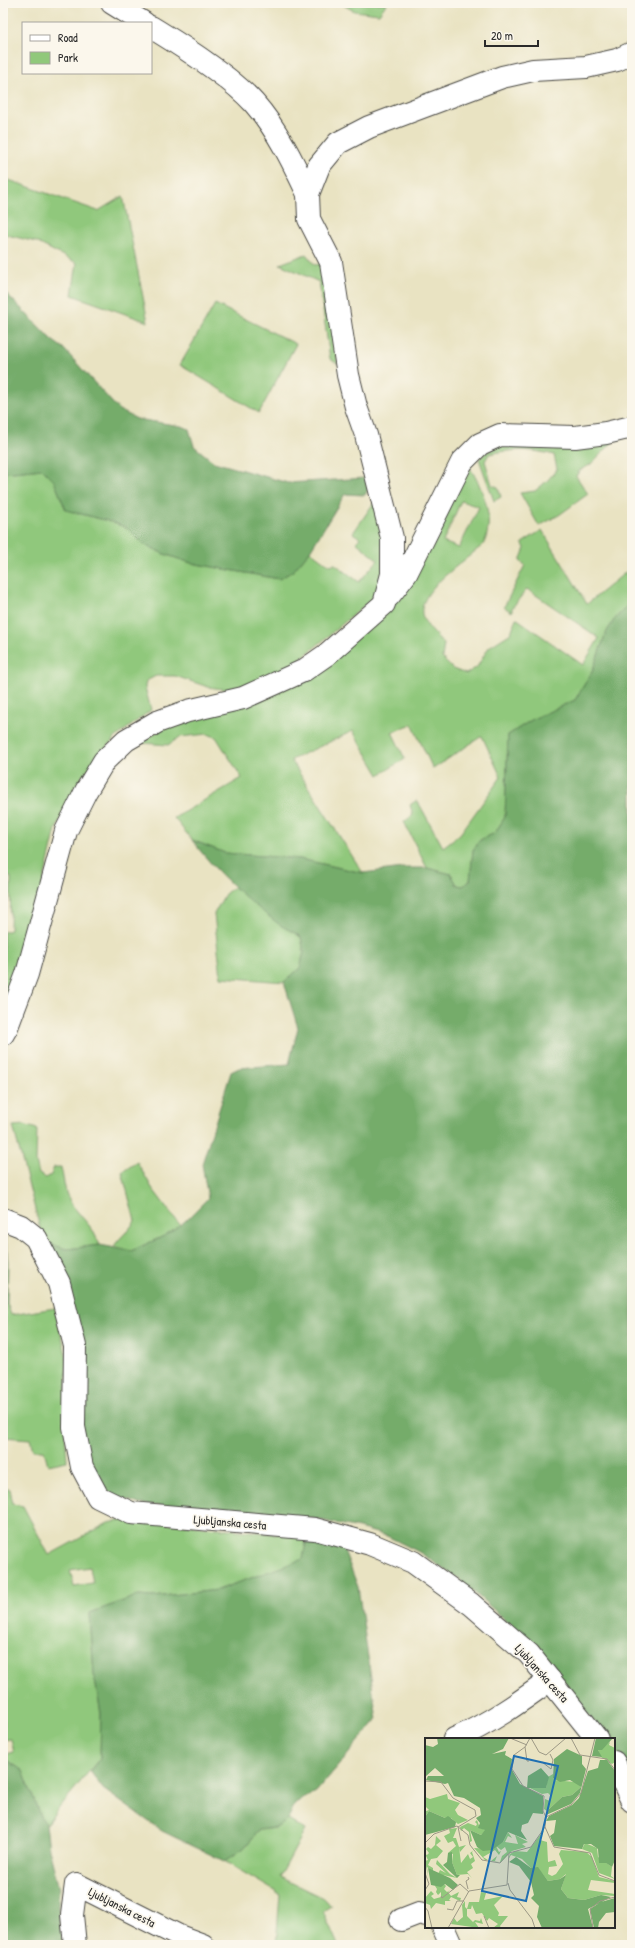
<svg xmlns="http://www.w3.org/2000/svg" width="635" height="1948" font-family="'Patrick Hand',sans-serif">
	<style>
		.green { fill: #90c87b; stroke: #5e7a53; fill-rule: evenodd }
		.forest { fill: #74ac6b; stroke: #506c4b }
		.lines { fill: none; stroke-linecap: round; stroke-linejoin: round }
		.minor-casing { stroke: #484742; stroke-width: 24 }
		.minor { stroke: #fff; stroke-width: 22 }
		.labels { text-anchor: middle; dominant-baseline: central; stroke-width: 3.5; stroke-linejoin: round; paint-order: stroke }
		.street-label { font-size: 12px; fill: #2b2b2b; stroke: #fbf7ec }
		.inset-road { fill: none; stroke: #9d9986; stroke-width: 1 }
		.view { fill: #1f6fb2; fill-opacity: 0.15; stroke: #1f6fb2; stroke-width: 2 }
		.inset-edge { fill: none; stroke: #2b2b2b; stroke-width: 2 }
	</style>
	<rect width="100%" height="100%" fill="#fbf7ec"/>
	<filter id="ink" filterUnits="userSpaceOnUse"><feTurbulence type="fractalNoise" baseFrequency=".025" numOctaves="2"/><feDisplacementMap in="SourceGraphic" scale="8" xChannelSelector="R" yChannelSelector="G"/><feConvolveMatrix kernelMatrix="1 2 1 2 8 2 1 2 1" color-interpolation-filters="sRGB"/></filter>
	<filter id="wash" filterUnits="userSpaceOnUse"><feTurbulence type="fractalNoise" baseFrequency=".012" numOctaves="4" result="noise"/><feDisplacementMap in="SourceGraphic" scale="16" xChannelSelector="R" yChannelSelector="G"/><feGaussianBlur stdDeviation="0.9" result="paint"/><feColorMatrix in="noise" values="0 0 0 0 0 0 0 0 0 0 0 0 0 0 0 0 0 1.4 0 .05"/><feComposite in="paint" operator="in"/></filter>
	<g filter="url(#wash)">
		<rect width="100%" height="100%" fill="#e9e3c2"/>
		<g class="green">
			<polygon points="340,3 387,3 379,14 354,11"/>
			<polygon points="3,178 98,211 123,196 148,322 72,295 77,263 36,242 3,234"/>
			<polygon points="306,254 315,265 324,263 338,364 330,359 319,282 280,264"/>
			<polygon points="215,304 296,344 259,413 180,365"/>
			<path d="M613,438L614,441L590,465L580,470L576,476L588,494L559,515L539,526L520,493L535,491L548,480L557,469L554,455C533,449 511,449 489,454L485,461L492,485L498,487L501,497L494,501L479,459C500,435 526,449 552,449C569,449 595,441 613,438Z"/>
			<path d="M470,468C483,488 495,519 484,543C482,547 476,550 473,553C458,566 419,591 422,614C424,625 437,636 444,644L442,658L453,669L466,674L477,667L489,647L511,633L516,618L583,665L599,638L527,589L512,608V612L504,607L525,565L520,561L525,548L522,543L542,530L587,604L632,567V601L614,620L606,633L592,672L575,700L533,719L508,735L505,817L495,833L480,840L473,850L470,881L463,886L457,885L451,874L427,868L404,822L413,815L410,805L417,800L443,847L460,834L501,777L482,736L433,769L412,724L392,732L405,759L379,775L353,731L291,760L363,873L300,859L225,853L192,840L174,818L242,778L216,737L207,734L180,737L168,745L142,743L171,721L357,637ZM461,501L479,507L459,548L443,542Z"/>
			<polygon points="42,469 54,481 66,510 112,522 127,528 142,543 164,554 191,563 279,579 293,571 310,551 329,565 335,564 359,582 378,560 356,542 360,538 353,533 375,501 388,566 373,598 314,648 292,665 269,678 230,690 208,687 175,676 156,676 146,681 145,687 151,710 115,738 78,782 56,829 40,896 33,906 32,926 11,992 3,1004 3,932 10,930 11,877 3,876 3,473"/>
			<polygon points="235,886 281,925 301,937 304,952 300,968 284,982 221,977 214,914 225,894"/>
			<polygon points="24,1125 37,1129 36,1162 39,1174 46,1178 51,1175 54,1167 61,1167 66,1193 72,1205 92,1229 100,1245 67,1249 50,1244 41,1232 13,1126"/>
			<path d="M137,1162L152,1188L180,1225L164,1236L131,1251L114,1246C120,1237 129,1231 135,1221L122,1172Z"/>
			<polygon points="7,1303 11,1315 55,1308 67,1358 65,1432 67,1461 48,1465 44,1450 33,1450 30,1439 3,1437 3,1309"/>
			<path d="M3,1489H10L13,1504L23,1506L49,1555L108,1523L128,1519L307,1537L303,1560L218,1590L153,1597L137,1596L90,1613L94,1675L101,1713L100,1758L46,1824L40,1816L23,1771L3,1757V1755L14,1752L11,1739L3,1740ZM90,1567L93,1583L74,1586L70,1570Z"/>
			<polygon points="288,1820 305,1830 280,1877 325,1899 331,1906 323,1911 338,1945 276,1945 280,1894 224,1861 244,1848 259,1830 275,1828"/>
		</g>
		<g class="forest">
			<polygon points="3,290 52,340 63,348 119,410 137,419 181,426 189,429 194,446 214,462 288,483 365,478 371,485 365,495 345,494 310,551 293,571 279,579 191,563 164,554 142,543 127,528 112,522 66,510 54,481 42,469 3,473"/>
			<path d="M632,601V1779L627,1766L614,1748V1739H607L536,1647L460,1580L419,1552L387,1536L359,1528L315,1519L139,1504L108,1493L89,1469L50,1244L67,1249L100,1245L131,1251L164,1236L184,1222L208,1198L202,1164L231,1072L239,1068L289,1064L298,1028L284,982L300,968L304,952L301,937C294,932 286,929 280,925C248,901 215,872 192,840L225,853L300,859L363,873L403,868H427L451,874L457,885L463,886L470,881L473,850L480,840L495,833L505,817L508,735L533,719L575,700L592,672L606,633L614,620Z"/>
			<polygon points="5,1233 8,1262 7,1303 3,1309 3,1235"/>
			<path d="M307,1537L342,1545L358,1587L377,1720L316,1792L295,1803C286,1826 283,1827 259,1830L244,1848L224,1861L162,1831L103,1789L90,1771L100,1758L101,1713L94,1675L90,1613L137,1596L153,1597L218,1590L303,1559Z"/>
			<polygon points="3,1757 23,1771 40,1816 46,1824 49,1849 59,1889 58,1906 63,1945 3,1945"/>
		</g>
	</g>
	<g filter="url(#ink)">
		<g class="lines">
			<g class="minor-casing">
				<g id="minor">
					<polyline points="112,3 144,23"/>
					<path d="M151,27C182,46 230,76 254,103C277,129 293,162 308,194"/>
					<polyline points="389,596 406,574 462,462 480,444 500,435 575,437 606,433 632,427"/>
					<polyline points="3,1034 7,1027 27,974 66,831 86,791 104,761 126,740 157,722 188,711 243,698 303,671 326,655 384,604 392,574 392,538 366,435 356,407 348,375 331,262 309,219 308,194 319,166 338,143 369,127 502,77 533,70 586,67 617,60 632,53"/>
					<polyline points="3,1219 21,1226 36,1238 59,1283 75,1346 74,1427 82,1467 98,1497 131,1513 315,1529 370,1544 413,1562 471,1604 529,1654 597,1739"/>
					<path d="M454,1739C489,1724 520,1702 550,1680"/>
					<polyline points="614,1762 632,1801"/>
					<polyline points="401,1920 419,1913 426,1915"/>
					<polyline points="443,1927 451,1945"/>
					<polyline points="75,1945 72,1915 76,1884 179,1936 203,1945"/>
				</g>
			</g>
			<use href="#minor" class="minor"/>
		</g>
	</g>
	<g class="labels">
		<g class="street-label">
			<text transform="translate(230 1522) rotate(5)">Ljubljanska cesta</text>
			<text transform="translate(542 1673) rotate(48)">Ljubljanska cesta</text>
			<text transform="translate(122 1907) rotate(27)">Ljubljanska cesta</text>
		</g>
	</g>
	<g transform="translate(425 1738)">
		<rect width="190" height="190" fill="#e9e3c2"/>
		<path d="M185,4L184,7L190,10V24L187,26L176,19L173,12ZM128,36L129,42L150,44L156,49L147,57L137,59L122,73L119,71L120,61L125,63L126,58L123,55L117,56L105,50H121L123,39ZM22,56L23,61L35,65L30,72L33,77L43,82L33,86L26,80H20L4,73L0,79L1,73L4,72L0,68V59L5,61ZM52,82L55,90L61,92L56,97L45,92L47,103L45,104L44,94L39,90L36,93L35,89L43,85L51,88L52,86L50,84ZM32,90L28,100H31L34,109L41,107L35,114L34,109L36,125L43,116L45,121L48,119L45,115L49,112L47,114L50,123L46,126L48,130L42,134L47,140L43,136L32,137L27,124L28,116L23,115L31,108L28,103L23,105L19,98L25,95L24,91ZM119,92L115,102L122,104L123,124L130,122L132,128L124,129L123,136L127,138L131,136L138,126L134,116L136,112L161,114L167,119L174,139L190,143V145L166,142L163,152L190,156V158L176,157L159,162L143,160L136,151L141,136L135,141L123,143L113,130H106L97,121L86,117L83,122L85,116L90,113L102,114ZM83,94L87,100L83,98L80,104L93,106L90,97L103,104L97,106L101,109L87,113L76,124L66,123L72,118L70,123L75,124L77,118L82,114L80,109L76,112L71,108L74,114L76,113L74,117L70,112L58,119L63,122H60L49,110L67,111L73,105L78,104ZM11,98L16,103L11,107L18,113L12,120L6,121L3,127L8,130V134L2,129L3,138L0,123L3,122L0,116L2,117L4,115L1,111L3,109L6,111L10,107ZM160,105L172,110L173,119L187,129L186,138L190,141L174,135L167,115L157,111ZM12,122L25,136L32,140L13,136L15,132L21,135L11,126ZM19,146L21,148L19,151L22,154L25,152L23,154L26,158L34,154L32,159L36,160L35,163L26,159L24,162L26,163H20V167L11,165L6,171L5,167L0,165V160L6,153L9,156L6,158L9,161L16,159V154L13,157L11,154L12,151L10,148ZM56,154L61,155L59,162L78,158L69,167L74,175L73,178H83L75,188L76,190H68L73,186L64,180L62,183L57,175L51,176L47,167L46,171H42V178L48,184L50,182L55,183L56,180L58,186L50,184L54,190L26,186L29,180L32,184L38,179L37,167L40,163V169L42,171L44,164H54Z" fill="#90c87b"/>
		<path d="M12,0H84L78,11L67,16L81,13L80,17L87,21L86,30L95,46L118,58V76L108,75L103,85L97,87L96,93L102,102L83,94L78,104L67,112L58,113L52,109L45,92L56,97L60,92L53,90L55,85L51,80L56,77L55,70L39,60L29,58L23,45L20,46L1,42L3,38H19L10,30L0,39V7L8,9L13,6ZM171,0H188L177,12H173L177,19L167,18ZM142,11L157,18V26L161,31L155,55L146,66L121,77L122,73L137,59L147,57L156,49L145,42L135,44L128,40L129,21ZM175,22H182L190,33V122L187,129L181,125H174L173,111L166,106H159L157,111L129,108L125,98L129,95L131,82L121,83L124,78L147,67L154,60L163,33L173,30ZM116,30L124,39L121,50H102L103,38ZM4,73L20,80L23,78L31,84L30,89L0,97V79ZM27,114V124L32,137H35L32,140L18,127L22,124L23,115ZM91,119L106,130L113,129L123,143L135,141L141,137L136,151L143,160L159,162L176,157L186,159L163,171L168,190H117L112,179L114,168L106,160L109,157L106,144L94,128L84,124ZM3,130L25,140L33,147L28,152L20,146L16,149L6,147ZM190,160V174L181,175L174,184L173,190H169L165,171L176,164Z" fill="#74ac6b"/>
		<path class="inset-road" d="M85,0L102,7M105,0L100,9L89,17L87,31L98,48L119,58L118,73L121,79M106,0L114,14L121,17L141,0M146,0L155,17L182,21L190,32M170,0L156,55L146,67L121,79L120,89L129,109L165,115L174,137L190,143M100,9L102,23H104M117,24L126,31L128,22L125,16M0,43L16,44L28,60L50,72L51,78L33,89L36,103M0,105L9,96L32,88L43,97L45,107L57,122L75,125L83,116M0,135L4,146L0,152M43,139L44,141L41,143L43,151M83,145L85,152L107,181L110,190M16,158L17,160L35,146L44,154M0,169L3,173L7,190M22,171L28,172L32,163H39M59,178L64,190M23,190L44,153L82,147L84,115L106,109L120,89M168,190L165,171L175,163L190,159"/>
		<path class="view" d="M89,18L133,28L101,163L57,153Z"/>
		<rect width="190" height="190" class="inset-edge"/>
	</g>
	<rect width="635" height="1948" fill="none" stroke="#fbf7ec" stroke-width="16"/>
	<rect x="22" y="22" width="130" height="52" fill="#fbf7ec" stroke="#a8a59f"/>
	<rect x="30" y="35" width="20" height="6" fill="#ffffff" stroke="#a8a59f"/>
	<text x="58" y="42" font-size="12" fill="#2b2b2b">Road</text>
	<rect x="30" y="52" width="20" height="12" fill="#90c87b" stroke="#a8a59f"/>
	<text x="58" y="62" font-size="12" fill="#2b2b2b">Park</text>
	<path d="M485 40v6h53v-6" fill="none" stroke="#2b2b2b" stroke-width="2"/>
	<text x="491" y="40" font-size="12" fill="#2b2b2b" stroke="#fbf7ec" stroke-width="3" paint-order="stroke">20 m</text>
</svg>
